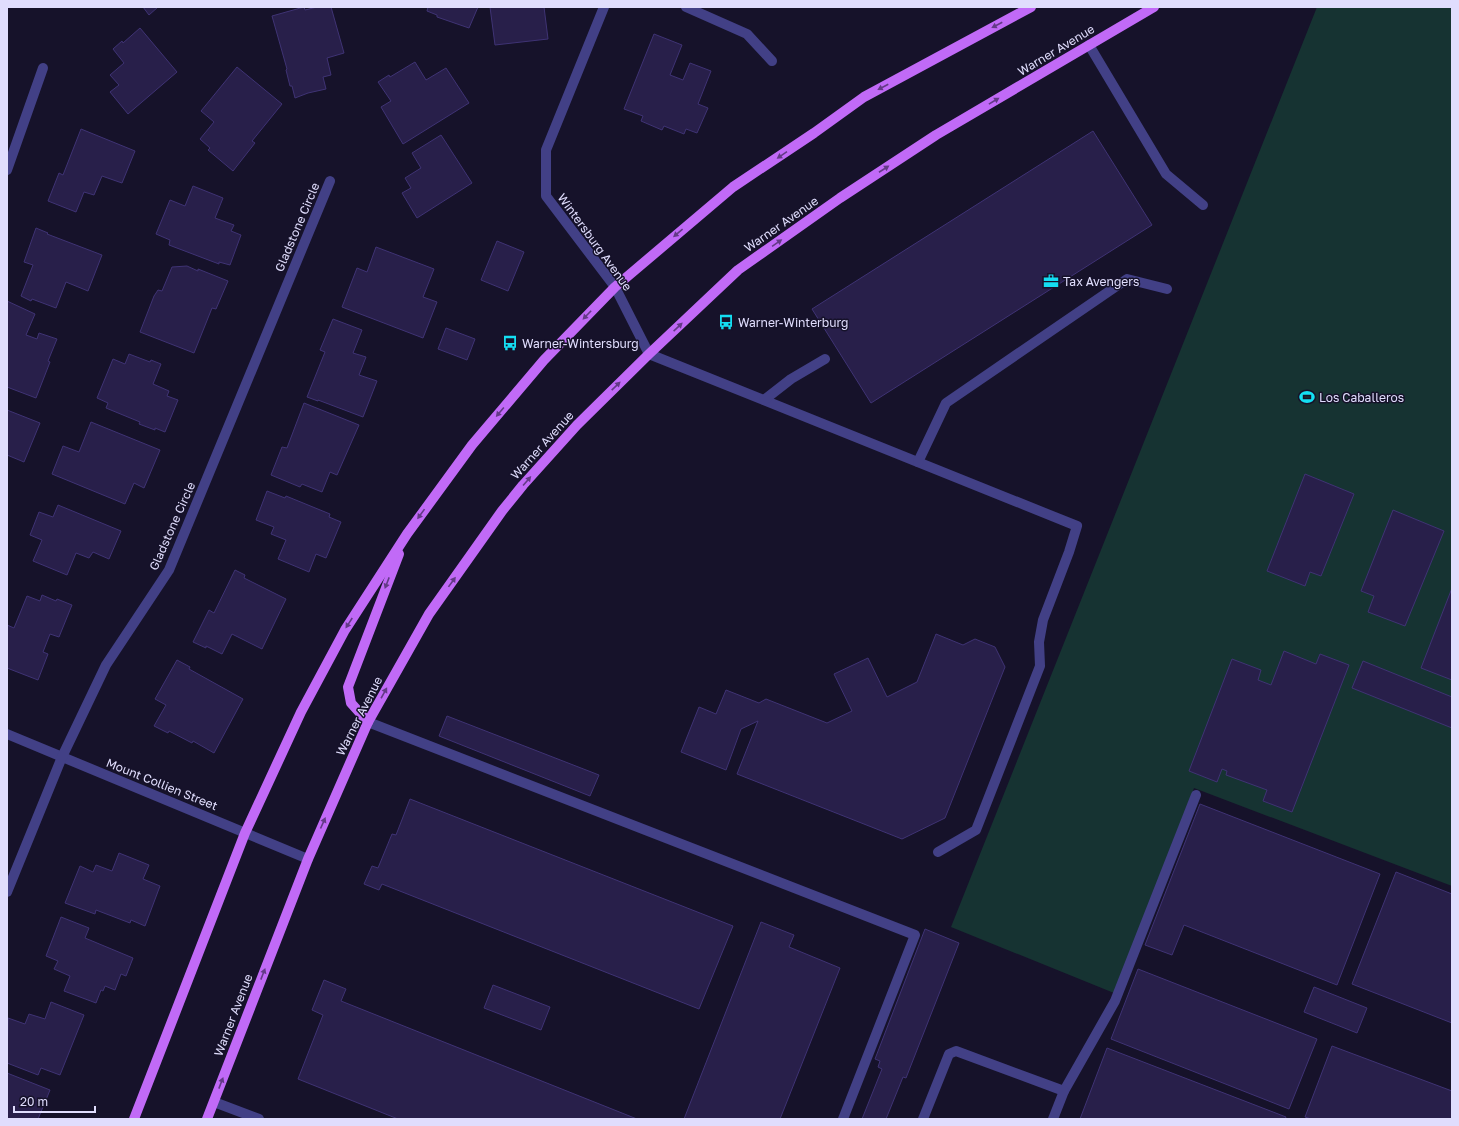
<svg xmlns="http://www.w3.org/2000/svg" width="1459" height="1126" font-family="'Golos Text',sans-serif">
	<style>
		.green { fill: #163332 }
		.building { fill: #281f4a; stroke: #3f3374 }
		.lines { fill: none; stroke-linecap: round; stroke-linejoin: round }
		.minor { stroke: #424086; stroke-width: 10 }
		.major { stroke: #c16af7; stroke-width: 10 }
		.oneway { fill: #633a86 }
		.labels { text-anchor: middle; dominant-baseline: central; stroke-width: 3; stroke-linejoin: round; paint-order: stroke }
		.street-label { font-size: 12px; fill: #e0ddfd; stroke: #16122a }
		.poi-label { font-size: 12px; fill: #e0ddfd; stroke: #16122a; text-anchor: start }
	</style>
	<rect width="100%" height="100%" fill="#16122a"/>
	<polygon class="green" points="1317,7 1452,7 1452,886 1194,788 1114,993 951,927"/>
	<g class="building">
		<polygon points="143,7 158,7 149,15"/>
		<polygon points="304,7 305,10 317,7 331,7 344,53 327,58 331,75 323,77 326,89 308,93 295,98 292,86 290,86 286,70 287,69 272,16"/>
		<polygon points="428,7 478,7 469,28 437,17 437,15 427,11"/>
		<polygon points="490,7 544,7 548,39 495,45"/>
		<polygon points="140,28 177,72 128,114 110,92 119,85 110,75 124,63 113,49 122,41 123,43"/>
		<polygon points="654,34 682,45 670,75 683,80 690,63 711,71 698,104 708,108 697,133 686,129 684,134 664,126 662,130 641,121 643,116 624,109"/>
		<polygon points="415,62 426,80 446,68 469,103 403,144 381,107 391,101 378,82 389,75 390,77"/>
		<polygon points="237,67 282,104 252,141 255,143 233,171 208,150 210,148 200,139 214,122 201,111"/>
		<polygon points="81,129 135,151 122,183 102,176 94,195 84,192 76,212 48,201 59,173 63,175"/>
		<polygon points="1093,131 1152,225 871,403 812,309"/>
		<polygon points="441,135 472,183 417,218 402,193 411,188 405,178 421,168 412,153"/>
		<polygon points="193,186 223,198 215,218 234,225 231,231 241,235 230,265 219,262 219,264 169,245 170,240 156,234 170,200 185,206"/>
		<polygon points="36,228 48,233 47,234 102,255 88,291 66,282 56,308 32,299 31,301 21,296 33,265 24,262"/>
		<polygon points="497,241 524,252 508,291 481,280"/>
		<polygon points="376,247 434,269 423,297 437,302 423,338 342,307 357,268 367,272"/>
		<polygon points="187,266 198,271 198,269 228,281 216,309 212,308 194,353 140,332 154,296 158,290 162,291 172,267"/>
		<polygon points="7,301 35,314 26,335 37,339 39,333 57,339 48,361 50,362 36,398 7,387"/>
		<polygon points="333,319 362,330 353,353 366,357 359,375 377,381 363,417 318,400 318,401 307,397 325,352 320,350"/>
		<polygon points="446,328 475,339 467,360 438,349"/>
		<polygon points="129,354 150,362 151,360 161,364 153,384 169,391 167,396 178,400 165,432 155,428 155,430 139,424 140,422 106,408 108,403 97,398 113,359 125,364"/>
		<polygon points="304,403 359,425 337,475 330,472 322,492 302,484 300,487 271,475 282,447 287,448"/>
		<polygon points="7,410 40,423 24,462 7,455"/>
		<polygon points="91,422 160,450 144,488 134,483 125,504 52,474 63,446 79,452"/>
		<polygon points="1305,474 1354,494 1321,576 1310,572 1305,586 1267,571"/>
		<polygon points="267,491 285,498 286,496 330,514 329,517 341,522 326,558 316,554 309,572 278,559 286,540 271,534 274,527 256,520"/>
		<polygon points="58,505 121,531 109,559 93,552 89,558 76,553 67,575 33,561 42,540 30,535 39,512 53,517"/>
		<polygon points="1393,510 1444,531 1405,626 1368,612 1374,596 1361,591"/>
		<polygon points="235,570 245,575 244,578 286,599 262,649 232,634 222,654 206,646 206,648 193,642 209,610 214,613"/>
		<polygon points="1452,588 1452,680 1421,668"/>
		<polygon points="42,595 56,601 57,599 72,605 59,637 50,634 43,652 48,654 38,680 7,668 7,625 14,628 27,596 40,601"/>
		<polygon points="936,634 963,645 975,639 995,647 1005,667 945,818 902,839 737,774 758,721 741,729 726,770 681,752 699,707 716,714 726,690 759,703 766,699 827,723 852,711 834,674 868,658 887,697 917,682"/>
		<polygon points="1284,651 1316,664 1320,654 1349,665 1292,812 1263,801 1267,790 1226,775 1227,771 1222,769 1217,782 1189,771 1232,659 1261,670 1258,680 1271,685"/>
		<polygon points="177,660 190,667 189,669 243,699 214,753 193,741 192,743 169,731 168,733 154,726 166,705 155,699"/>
		<polygon points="1363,661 1452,697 1452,728 1352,688"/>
		<polygon points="447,716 599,775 590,796 439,736"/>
		<polygon points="410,799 733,926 699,1009 382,884 379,890 364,884 372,866 378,868 392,834 396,835"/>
		<polygon points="1200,804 1380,874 1337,985 1184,925 1172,955 1145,945"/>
		<polygon points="119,853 149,865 143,879 160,886 145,926 131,920 130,923 96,910 95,914 65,903 80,866 93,872 96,865 112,871"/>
		<polygon points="1396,872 1452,894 1452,1023 1352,984"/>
		<polygon points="61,917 89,928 85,938 133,958 126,976 121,974 115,990 105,986 103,991 101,990 96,1003 64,991 70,976 54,969 58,961 46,956"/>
		<polygon points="761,922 794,935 789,947 840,968 780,1119 684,1119"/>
		<polygon points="925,929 959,943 906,1078 903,1077 886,1119 862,1119 882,1069 878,1067 880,1061 875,1059"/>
		<polygon points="1138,969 1317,1039 1289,1109 1111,1039"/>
		<polygon points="324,980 346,989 341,1001 637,1119 398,1119 298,1079 323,1015 312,1010"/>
		<polygon points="493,985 550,1007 541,1030 484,1008"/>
		<polygon points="1314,987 1367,1008 1357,1033 1304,1012"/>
		<polygon points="51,1002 84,1015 60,1075 41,1068 38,1075 7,1063 8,1018 25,1024 29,1014 45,1019"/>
		<polygon points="1332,1046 1452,1091 1452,1119 1311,1119 1305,1117"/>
		<polygon points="1107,1048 1286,1117 1285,1119 1080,1119"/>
		<polygon points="7,1073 50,1090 38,1119 7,1119"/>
	</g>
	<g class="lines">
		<g class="minor">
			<polyline points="604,7 546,150 546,196 615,287 649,354 1077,526 1069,552 1043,620 1039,642 1040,666 976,830 938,852"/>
			<polyline points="686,7 747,34 772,61"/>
			<polyline points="1089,45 1166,174 1203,205"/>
			<polyline points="7,170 43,68"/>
			<polyline points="764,400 791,379 825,359"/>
			<polyline points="918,462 946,403 1127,279 1167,289"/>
			<polyline points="368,722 915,935 843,1119"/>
			<polyline points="7,734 308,859"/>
			<polyline points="7,892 62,757 106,665 169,570 330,181"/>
			<polyline points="1064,1091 1115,1001 1196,795"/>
			<polyline points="214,1102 259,1119"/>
			<polyline points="923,1119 949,1054 956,1051 1064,1091 1053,1119"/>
		</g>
		<g class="major">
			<polyline points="368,722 351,703 348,687 399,554"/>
			<polyline points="134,1119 245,833 301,712 345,630 407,534 472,445 544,360 615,287 733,187 814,133 864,97 1031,7"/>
			<polyline points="207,1119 308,859 368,722 429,614 502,511 523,485 577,425 649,354 738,270 840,198 936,135 1154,7"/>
		</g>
	</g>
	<defs><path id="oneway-solid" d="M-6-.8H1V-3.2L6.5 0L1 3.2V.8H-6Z"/></defs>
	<g class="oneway">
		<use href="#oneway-solid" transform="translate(997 25) rotate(152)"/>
		<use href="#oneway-solid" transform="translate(883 87) rotate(152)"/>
		<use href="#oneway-solid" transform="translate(994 101) rotate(-31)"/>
		<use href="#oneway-solid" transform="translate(782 155) rotate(146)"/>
		<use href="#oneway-solid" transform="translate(884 169) rotate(-33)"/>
		<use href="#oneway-solid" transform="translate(678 233) rotate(140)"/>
		<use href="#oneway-solid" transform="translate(777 243) rotate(-35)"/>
		<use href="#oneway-solid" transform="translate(587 315) rotate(134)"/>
		<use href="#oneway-solid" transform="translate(678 327) rotate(-43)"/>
		<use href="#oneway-solid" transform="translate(616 386) rotate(-44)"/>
		<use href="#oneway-solid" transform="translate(500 412) rotate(130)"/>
		<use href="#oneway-solid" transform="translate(527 481) rotate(-49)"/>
		<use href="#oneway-solid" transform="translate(421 514) rotate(126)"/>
		<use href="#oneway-solid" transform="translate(452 582) rotate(-54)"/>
		<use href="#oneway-solid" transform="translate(387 583) rotate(111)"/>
		<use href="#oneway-solid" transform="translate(349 623) rotate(123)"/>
		<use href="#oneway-solid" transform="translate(384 693) rotate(-61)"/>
		<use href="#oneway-solid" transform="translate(323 823) rotate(-66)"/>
		<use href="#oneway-solid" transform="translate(263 974) rotate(-69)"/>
		<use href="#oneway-solid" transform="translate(221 1083) rotate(-69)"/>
	</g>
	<defs>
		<g id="office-bare" transform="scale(1.2)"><path d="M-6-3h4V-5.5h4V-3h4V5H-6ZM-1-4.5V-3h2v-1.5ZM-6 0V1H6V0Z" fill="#14def2" stroke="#16122a" stroke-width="2.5" paint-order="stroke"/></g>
		<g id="bus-bare" transform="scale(1.2)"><path d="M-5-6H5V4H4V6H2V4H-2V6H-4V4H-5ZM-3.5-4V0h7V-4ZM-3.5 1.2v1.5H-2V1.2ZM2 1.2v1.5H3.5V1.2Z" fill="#14def2" stroke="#16122a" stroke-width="2.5" paint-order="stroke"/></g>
		<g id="stadium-bare" transform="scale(1.2)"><path d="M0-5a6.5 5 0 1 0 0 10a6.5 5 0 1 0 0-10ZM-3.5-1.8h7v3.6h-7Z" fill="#14def2" stroke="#16122a" stroke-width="2.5" paint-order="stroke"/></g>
	</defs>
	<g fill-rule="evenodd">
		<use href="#office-bare" x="1051" y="281"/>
		<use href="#bus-bare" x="726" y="322"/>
		<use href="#bus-bare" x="510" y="343"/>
		<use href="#stadium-bare" x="1307" y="397"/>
	</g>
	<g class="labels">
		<g class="street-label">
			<text transform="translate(1056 50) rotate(-31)">Warner Avenue</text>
			<text transform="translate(781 224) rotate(-35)">Warner Avenue</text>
			<text transform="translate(297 227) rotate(-67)">Gladstone Circle</text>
			<text transform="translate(595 242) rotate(54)">Wintersburg Avenue</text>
			<text transform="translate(542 445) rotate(-48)">Warner Avenue</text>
			<text transform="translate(172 526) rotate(-66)">Gladstone Circle</text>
			<text transform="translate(359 716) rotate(-63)">Warner Avenue</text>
			<text transform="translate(162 784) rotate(22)">Mount Collien Street</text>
			<text transform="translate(233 1015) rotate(-69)">Warner Avenue</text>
		</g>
		<g class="poi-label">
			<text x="1063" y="281">Tax Avengers</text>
			<text x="738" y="322">Warner-Winterburg</text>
			<text x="522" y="343">Warner-Wintersburg</text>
			<text x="1319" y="397">Los Caballeros</text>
		</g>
	</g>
	<rect width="1459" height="1126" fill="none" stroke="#e0ddfd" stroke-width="16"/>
	<path d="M14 1106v6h81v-6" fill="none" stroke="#e0ddfd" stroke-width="2"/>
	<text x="20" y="1106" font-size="12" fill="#e0ddfd" stroke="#16122a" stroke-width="3" paint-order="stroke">20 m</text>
</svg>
